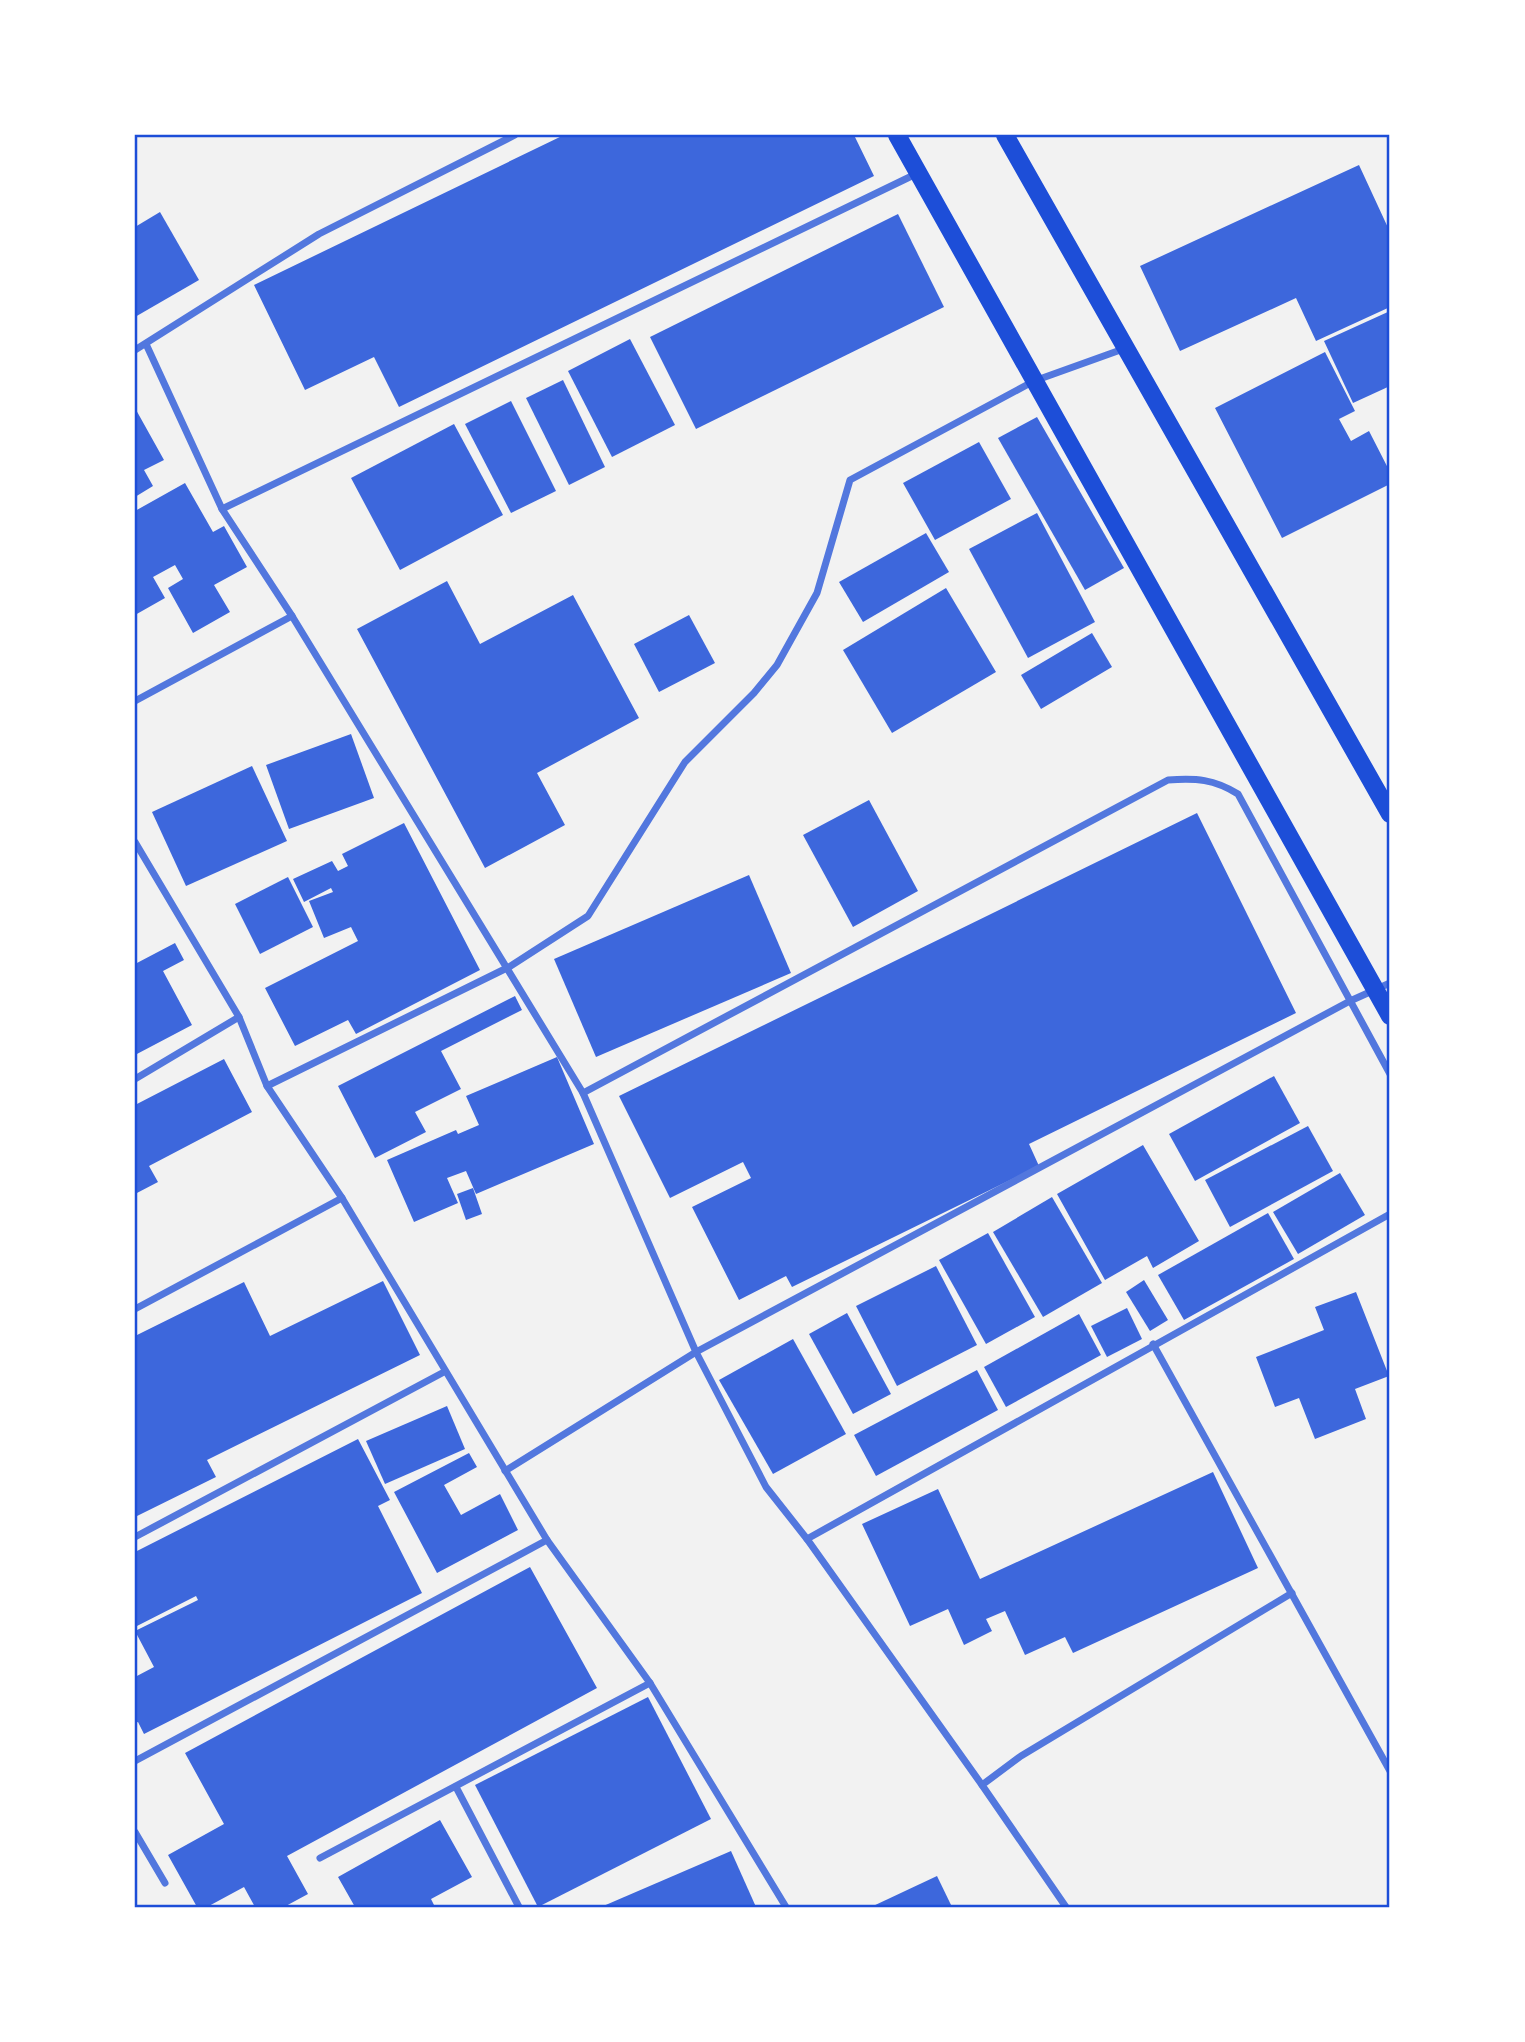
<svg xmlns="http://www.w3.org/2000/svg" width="1525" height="2042" font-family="'Fira Sans Condensed',sans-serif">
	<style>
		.building { fill: #3d67dc }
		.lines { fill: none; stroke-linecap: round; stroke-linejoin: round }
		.minor { stroke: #5277de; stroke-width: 7 }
		.primary { stroke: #1d4ed8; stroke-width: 18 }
		.neatline { fill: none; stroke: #1d4ed8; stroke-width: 2.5 }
	</style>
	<rect width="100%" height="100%" fill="#f2f2f2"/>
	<g class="building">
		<polygon points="564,135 854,135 874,176 399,407 374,357 305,390 254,285"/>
		<polygon points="1359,165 1390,232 1390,307 1316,341 1296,298 1180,351 1140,266"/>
		<polygon points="160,212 199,280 135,317 135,227"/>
		<polygon points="898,214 944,307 696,429 650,337"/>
		<polygon points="1390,311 1390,386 1353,403 1324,341"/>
		<polygon points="630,339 675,425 612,457 568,371"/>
		<polygon points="1325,352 1355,411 1339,419 1351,441 1369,431 1390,472 1390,484 1282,538 1215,408"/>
		<polygon points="563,380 605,467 569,485 526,398"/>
		<polygon points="511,401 556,491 511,513 465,424"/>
		<polygon points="135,408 164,460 144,470 153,486 135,497"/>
		<polygon points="1037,417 1124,568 1085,590 998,438"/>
		<polygon points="454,424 503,515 400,570 351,478"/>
		<polygon points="979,442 1011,499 935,540 903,483"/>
		<polygon points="185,483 213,532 224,526 247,567 214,585 230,612 193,633 168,588 183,579 175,565 153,577 165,598 135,615 135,511"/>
		<polygon points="1037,513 1095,622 1028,658 969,549"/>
		<polygon points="926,533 949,572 863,622 839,582"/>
		<polygon points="447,581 480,644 573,595 639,718 537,773 565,825 485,868 357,629"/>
		<polygon points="946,588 996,672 892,733 843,650"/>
		<polygon points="689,615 715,663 659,692 634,644"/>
		<polygon points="1092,633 1112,667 1041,709 1021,675"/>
		<polygon points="351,734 374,798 289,829 266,765"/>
		<polygon points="252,766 287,841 186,886 152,812"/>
		<polygon points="869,800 918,891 853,927 803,835"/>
		<polygon points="1197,813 1296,1013 1029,1144 1039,1166 792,1287 786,1276 739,1300 692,1207 751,1178 743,1162 670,1198 619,1096"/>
		<polygon points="404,823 480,970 356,1034 348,1020 295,1046 265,988 358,941 351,927 324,938 309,901 333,892 331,888 304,902 293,879 332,861 338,871 348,866 342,854"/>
		<polygon points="749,875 791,973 596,1057 554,959"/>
		<polygon points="288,877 313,927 260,954 235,904"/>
		<polygon points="175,943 184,960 163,971 192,1025 135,1055 135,964"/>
		<polygon points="515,996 522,1010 441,1051 461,1089 415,1112 426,1132 375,1158 338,1086"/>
		<polygon points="557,1057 594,1144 476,1194 466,1171 447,1178 458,1203 414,1222 387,1160 456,1130 458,1134 479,1125 466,1096"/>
		<polygon points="224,1059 252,1112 149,1166 158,1182 135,1194 135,1105"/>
		<polygon points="1274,1076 1300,1123 1195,1181 1169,1134"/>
		<polygon points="1308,1126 1333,1171 1230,1227 1205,1180"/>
		<polygon points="1143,1145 1199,1241 1153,1268 1147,1256 1105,1280 1057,1194"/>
		<polygon points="1340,1173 1365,1215 1298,1254 1273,1212"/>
		<polygon points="473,1188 482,1214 466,1220 457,1194"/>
		<polygon points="1052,1197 1102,1283 1043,1317 993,1232"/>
		<polygon points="1268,1213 1294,1259 1184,1320 1158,1275"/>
		<polygon points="988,1233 1035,1317 986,1344 939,1260"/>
		<polygon points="936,1266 977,1345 897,1386 856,1306"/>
		<polygon points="1144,1280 1168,1320 1150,1331 1126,1292"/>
		<polygon points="383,1281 420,1355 207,1460 216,1477 135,1517 135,1336 244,1282 270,1336"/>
		<polygon points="1356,1292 1389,1376 1355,1389 1366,1419 1315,1439 1299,1398 1275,1407 1256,1357 1324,1330 1315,1307"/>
		<polygon points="1127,1308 1142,1339 1107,1357 1091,1326"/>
		<polygon points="847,1313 891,1394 853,1414 809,1334"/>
		<polygon points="1079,1314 1101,1355 1006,1407 984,1367"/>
		<polygon points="793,1339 846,1434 773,1474 719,1380"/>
		<polygon points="977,1370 998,1410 876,1476 854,1435"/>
		<polygon points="447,1406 465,1449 385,1484 366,1441"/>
		<polygon points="358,1439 390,1500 378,1506 422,1593 144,1734 138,1722 135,1723 135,1677 154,1667 135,1631 198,1600 196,1596 135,1627 135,1552"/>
		<polygon points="469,1453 477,1467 444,1485 461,1515 500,1494 518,1530 437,1573 394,1492"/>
		<polygon points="1213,1472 1258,1568 1073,1653 1065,1637 1025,1655 1005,1611 986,1619 992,1631 964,1645 948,1609 910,1626 862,1524 938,1489 980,1579"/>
		<polygon points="530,1567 597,1688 287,1856 308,1894 284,1907 255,1907 244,1887 207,1907 197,1907 168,1855 224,1824 185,1753"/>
		<polygon points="648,1697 711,1819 538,1907 475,1785"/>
		<polygon points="440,1820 472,1877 431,1899 435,1907 355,1907 338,1877"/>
		<polygon points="731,1851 756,1907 601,1907"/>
		<polygon points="937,1876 952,1907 871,1907"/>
	</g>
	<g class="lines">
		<g class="minor">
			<polyline points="146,344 222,509 292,616 583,1093 696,1352 766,1487 807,1539 982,1785"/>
			<polyline points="135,350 319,234 515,135"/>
			<polyline points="222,509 918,173"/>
			<polyline points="135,701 292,616"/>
			<polyline points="135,842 239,1017 267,1086 342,1198 547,1540 650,1683 786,1907"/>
			<polyline points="135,1079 239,1017"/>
			<polyline points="267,1086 509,967 588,916 685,762 754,693 777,665 817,593 850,480 1034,381 1126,348"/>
			<path d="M583,1093L1168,780C1196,778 1214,779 1238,794L1390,1074"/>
			<polyline points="135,1309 342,1198"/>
			<polyline points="1153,1344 1390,1771"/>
			<polyline points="505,1471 696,1352 1350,1001 1390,983"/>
			<polyline points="135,1537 444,1372"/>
			<polyline points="807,1539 1390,1214"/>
			<polyline points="135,1761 547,1540"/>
			<polyline points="456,1787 519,1907"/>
			<polyline points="135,1832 165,1883"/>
			<polyline points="320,1858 650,1683"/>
			<polyline points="1066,1907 982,1785 1021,1756 1292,1593"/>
		</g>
		<g class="primary">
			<polyline points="897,135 1390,1016"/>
			<polyline points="1005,135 1390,814"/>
		</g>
	</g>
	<rect width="1525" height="2042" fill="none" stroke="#ffffff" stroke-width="273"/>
	<rect x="136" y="136" width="1252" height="1770" class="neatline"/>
</svg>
